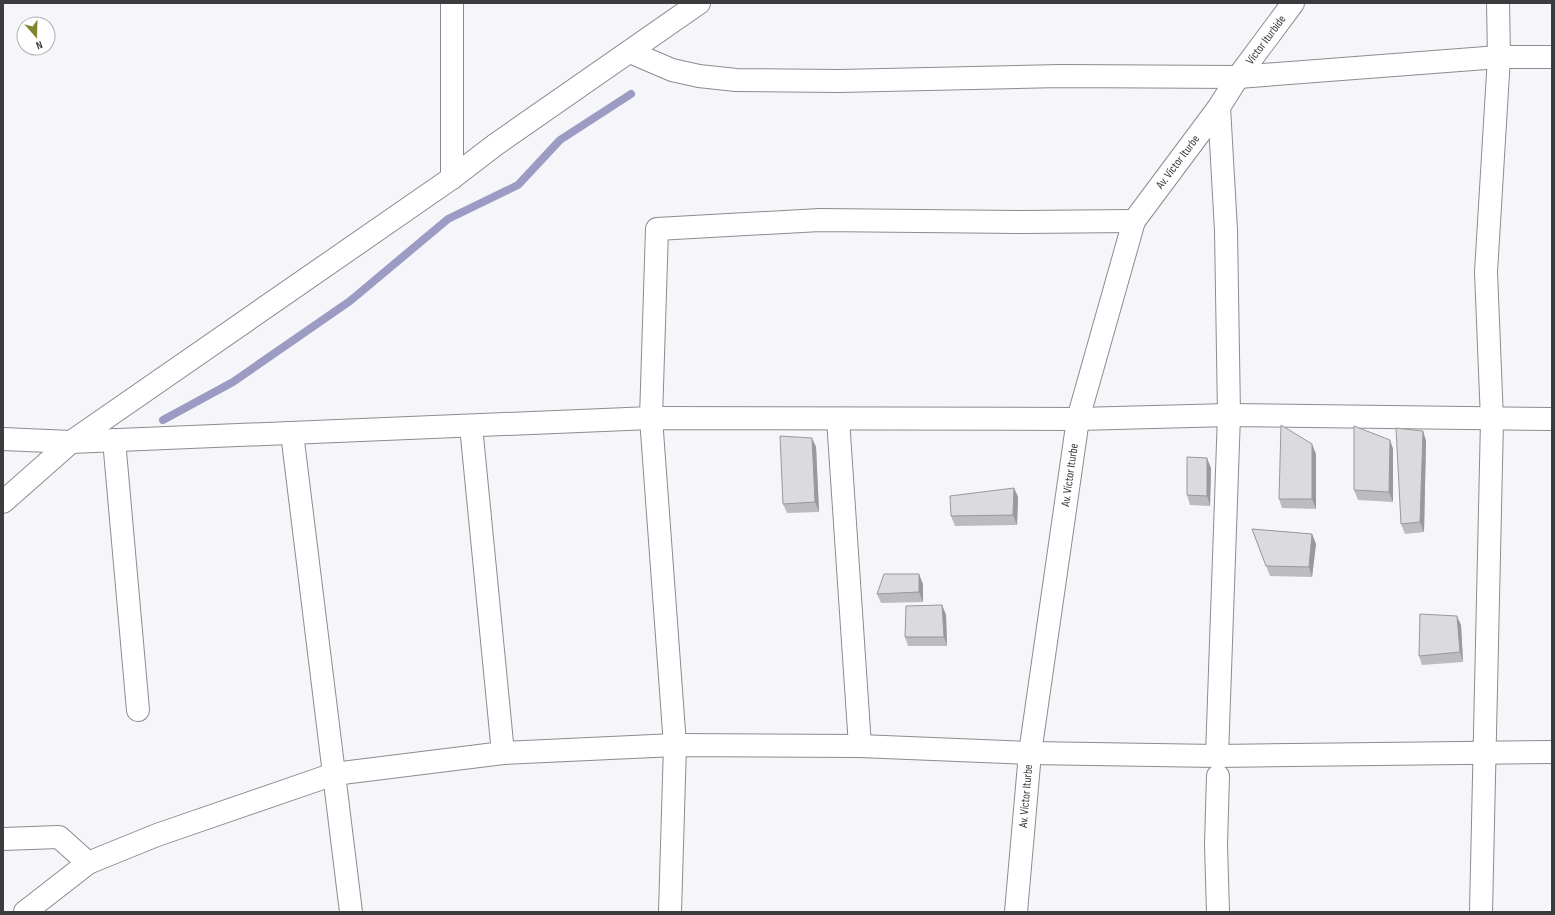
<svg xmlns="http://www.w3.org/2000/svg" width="1555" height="915" font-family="'Sofia Sans Condensed',sans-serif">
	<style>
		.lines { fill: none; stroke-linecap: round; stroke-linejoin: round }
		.stream { stroke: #9c9bc3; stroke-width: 8 }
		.minor-casing { stroke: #8c8c90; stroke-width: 24 }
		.minor { stroke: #fff; stroke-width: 22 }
		.wall { fill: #bbbbc0 }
		.shaded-wall { fill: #99999c }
		.building { fill: #dadadf; stroke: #99999c }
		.labels { text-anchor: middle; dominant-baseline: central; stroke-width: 3; stroke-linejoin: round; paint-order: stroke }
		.street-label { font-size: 12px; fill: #3c3c3e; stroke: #fff }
	</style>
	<rect width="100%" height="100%" fill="#f5f5fa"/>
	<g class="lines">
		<polyline class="stream" points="163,420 233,382 350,301 448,219 518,185 560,140 631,94"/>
		<g class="minor-casing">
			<g id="minor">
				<polyline points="630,52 672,70 699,76 736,80 839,81 1061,76 1238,77 1499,57 1552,57"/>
				<polyline points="452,178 452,3"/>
				<polyline points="838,419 860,746"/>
				<polyline points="471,426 503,753"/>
				<polyline points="292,433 351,912"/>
				<polyline points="3,439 71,442 651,418 1078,419 1229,415 1552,419"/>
				<polyline points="114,440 138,710"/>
				<polyline points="3,502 71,442 452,178 495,145 699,3"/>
				<polyline points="1217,756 1229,415 1226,230 1219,107"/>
				<polyline points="1218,776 1216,845 1218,912"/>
				<polyline points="3,839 59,837 88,863"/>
				<polyline points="25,912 88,863 157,835 334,774 503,753 675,745 860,746 1030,753 1217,756 1552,752"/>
				<polyline points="670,912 675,745 651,418 657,229 820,220 1022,222 1134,221"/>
				<polyline points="1016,912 1030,753 1078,419 1134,221 1219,107 1238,77 1293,3"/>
				<polyline points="1481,912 1492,420 1486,272 1499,57 1498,3"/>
			</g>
		</g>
		<use href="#minor" class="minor"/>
	</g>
	<g class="wall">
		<polygon points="1423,431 1426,441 1424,532 1405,534 1401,524"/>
		<polygon points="812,438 816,447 819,512 787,513 783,504"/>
		<polygon points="1390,440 1393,449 1393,502 1358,500 1354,490"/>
		<polygon points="1316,454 1316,509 1282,508 1279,499"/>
		<polygon points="1211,468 1210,506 1190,505 1187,495"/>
		<polygon points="1014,488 1018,497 1017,525 955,526 951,516"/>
		<polygon points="1252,529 1312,534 1316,544 1312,577 1270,576"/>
		<polygon points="923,584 923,602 881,603 877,594"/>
		<polygon points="942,605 946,615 947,646 908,646 905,637"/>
		<polygon points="1461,625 1463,662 1422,665 1419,656"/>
	</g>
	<g class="shaded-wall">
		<polygon points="1423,431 1426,441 1424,532 1420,522"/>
		<polygon points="812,438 816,447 819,512 815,502"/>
		<polygon points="1390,440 1393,449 1393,502 1389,492"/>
		<polygon points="1312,444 1316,454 1316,509 1312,499"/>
		<polygon points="1207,458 1211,468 1210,506 1207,496"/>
		<polygon points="1014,488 1018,497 1017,525 1013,515"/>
		<polygon points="1312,534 1316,544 1312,577 1309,567"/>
		<polygon points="919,574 923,584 923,602 919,592"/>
		<polygon points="942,605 946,615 947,646 944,637"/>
		<polygon points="1457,616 1461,625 1463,662 1460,652"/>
	</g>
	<g class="building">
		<polygon points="1281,425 1312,444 1312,499 1279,499"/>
		<polygon points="1354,426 1390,440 1389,492 1354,490"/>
		<polygon points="1396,428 1423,431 1420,522 1401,524"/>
		<polygon points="780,436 812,438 815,502 783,504"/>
		<polygon points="1187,457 1207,458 1207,496 1187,495"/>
		<polygon points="1014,488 1013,515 951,516 950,496"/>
		<polygon points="1252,529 1312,534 1309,567 1266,566"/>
		<polygon points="884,574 919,574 919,592 877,594"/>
		<polygon points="942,605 944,637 905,637 906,606"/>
		<polygon points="1420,614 1457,616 1460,652 1419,656"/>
	</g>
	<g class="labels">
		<g class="street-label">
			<text transform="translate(1266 40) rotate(-53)">Víctor Iturbide</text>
			<text transform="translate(1178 162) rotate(-53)">Av. Víctor Iturbe</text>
			<text transform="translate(1070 475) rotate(-82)">Av. Víctor Iturbe</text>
			<text transform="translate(1026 796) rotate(-85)">Av. Víctor Iturbe</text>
		</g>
	</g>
	<rect width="1555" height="915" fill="none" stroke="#3c3c3e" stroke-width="8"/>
	<g transform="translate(36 36) rotate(160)"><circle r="19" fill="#ffffff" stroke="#b1b1b2"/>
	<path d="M0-3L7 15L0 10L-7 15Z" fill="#81842f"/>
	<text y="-6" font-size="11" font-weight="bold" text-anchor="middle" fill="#3c3c3e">N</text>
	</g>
</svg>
